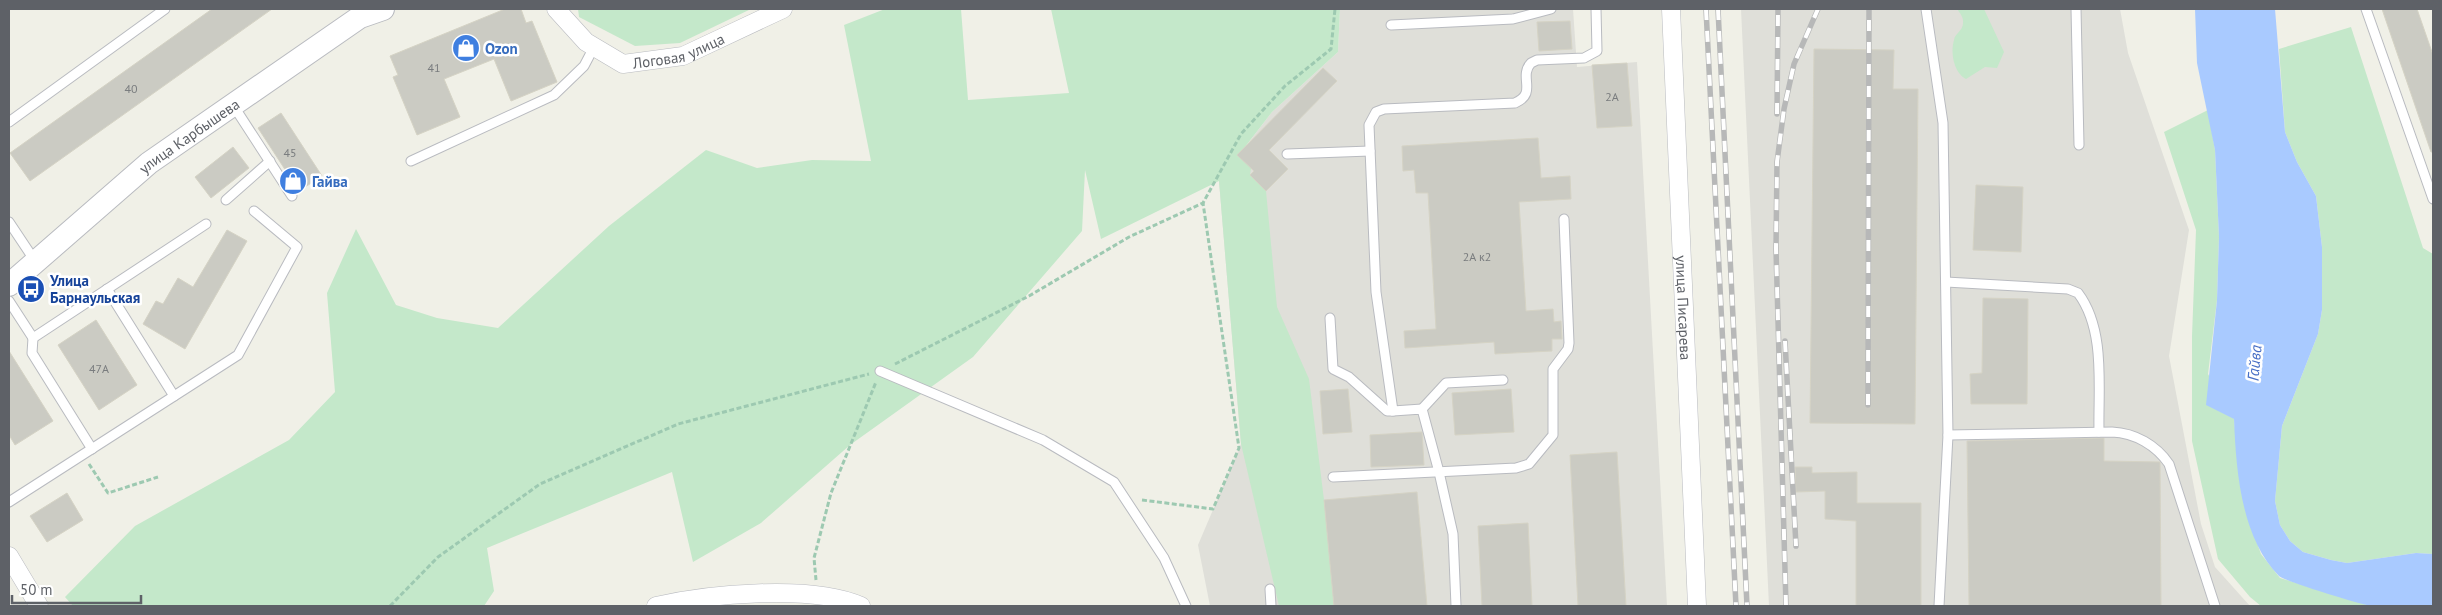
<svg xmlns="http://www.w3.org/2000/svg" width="2442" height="615" font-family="'PT Sans',sans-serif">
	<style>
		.industrial { fill: #dfdfd9 }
		.green { fill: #c4e8ca }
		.water { fill: #a9caff }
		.building { fill: #cbcbc3; stroke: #d5d3c5 }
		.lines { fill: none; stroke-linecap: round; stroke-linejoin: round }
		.service-casing { stroke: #b9bbc0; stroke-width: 11 }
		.minor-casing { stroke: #b9bbc0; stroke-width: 19 }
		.tertiary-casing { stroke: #b9bbc0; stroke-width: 24 }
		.path { stroke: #9dc9b1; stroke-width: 3; stroke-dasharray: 5 2.5; stroke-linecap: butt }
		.service { stroke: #fff; stroke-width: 9 }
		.minor { stroke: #fff; stroke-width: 18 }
		.tertiary { stroke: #fff; stroke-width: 22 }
		.rail-casing { stroke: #b7b8b8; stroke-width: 5.5 }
		.rail { stroke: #fff; stroke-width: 4; stroke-dasharray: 11; stroke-linecap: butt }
		.labels { text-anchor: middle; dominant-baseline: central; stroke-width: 5; stroke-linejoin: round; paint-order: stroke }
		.number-label { font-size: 12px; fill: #797c7e }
		.shop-label { font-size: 15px; font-weight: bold; fill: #366cbe; stroke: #fff; text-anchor: start }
		.street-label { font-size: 15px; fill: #5e6167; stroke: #fff }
		.transit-label { font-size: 15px; font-weight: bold; fill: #164399; stroke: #fff; text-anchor: start }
		.water-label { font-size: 16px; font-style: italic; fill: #486fc5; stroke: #fff }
	</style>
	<rect width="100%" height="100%" fill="#f0f0e7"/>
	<g class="industrial">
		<polygon points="1340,9 1573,9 1577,67 1637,62 1667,606 1210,606 1198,545 1241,444 1219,181 1272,112 1338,52"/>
		<polygon points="1741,9 2120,9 2128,53 2189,230 2169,356 2201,524 2215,567 2250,606 1769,606"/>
	</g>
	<g class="green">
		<polygon points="578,9 751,9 680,43 635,46 579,17"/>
		<polygon points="885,9 961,9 968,100 1069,93 1051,9 1340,9 1338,52 1272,112 1238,156 1251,168 1250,175 1266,191 1277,307 1309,379 1324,500 1334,606 1279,606 1241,444 1219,181 1101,239 1085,170 1082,231 973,357 850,445 761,523 693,562 672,472 487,548 494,591 484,606 73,606 65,597 135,526 289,440 335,392 327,293 356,229 396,305 437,318 498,328 609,226 706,150 757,168 812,160 871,161 844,25"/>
		<path d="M1957,9H1984L2004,52L1997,68L1985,67L1966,79C1954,73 1950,53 1954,40C1955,33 1963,31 1963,23C1964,18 1960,13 1957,9Z"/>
		<polygon points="2351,27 2423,248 2433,254 2433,554 2416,553 2347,563 2331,560 2303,552 2290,541 2280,525 2275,501 2282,426 2318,334 2322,310 2322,247 2316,196 2297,162 2285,132 2279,49"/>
		<polygon points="2208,110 2215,150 2219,237 2217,300 2208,374 2234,419 2240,483 2249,521 2261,554 2280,578 2371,606 2261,606 2250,597 2218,559 2192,441 2192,336 2196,230 2164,132"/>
	</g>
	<path class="water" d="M2195,9H2275L2285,132L2297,162L2316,196L2322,247V310L2318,334L2282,426L2275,501L2280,525L2290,541L2303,552L2331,560L2347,563L2416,553L2433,554V606C2413,606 2392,608 2372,606C2362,605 2284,581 2279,576C2241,538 2236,470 2234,419L2206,405L2217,300L2219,237L2215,150L2197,63Z"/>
	<g class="building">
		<polygon points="212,9 272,9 30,181 10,153"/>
		<polygon points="505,9 521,9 526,23 532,21 557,82 511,101 494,59 444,79 460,117 417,135 393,77 398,75 390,56"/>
		<polygon points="2382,9 2417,9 2433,55 2433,152 2431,152"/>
		<polygon points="1570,21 1572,49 1539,51 1537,22"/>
		<polygon points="1814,49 1894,50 1893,89 1918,89 1915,424 1810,423"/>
		<polygon points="1627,63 1632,126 1597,128 1592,65"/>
		<polygon points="1323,68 1337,81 1269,150 1288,169 1266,191 1250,175 1254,171 1237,155"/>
		<polygon points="281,113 322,176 299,191 258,128"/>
		<polygon points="1538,138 1541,178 1570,176 1571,199 1519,202 1526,311 1553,309 1554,322 1561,321 1562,339 1552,339 1552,351 1495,354 1494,342 1405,348 1404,331 1436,329 1428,193 1416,193 1414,170 1403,171 1402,146"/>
		<polygon points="233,147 249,168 211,198 195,177"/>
		<polygon points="1976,185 2023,187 2021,252 1973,250"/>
		<polygon points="227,230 247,241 185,349 143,324 156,301 163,304 178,278 193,287"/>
		<polygon points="1983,298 2028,299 2027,404 1971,404 1970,374 1982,373"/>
		<polygon points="96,320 137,385 99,410 58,345"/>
		<polygon points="9,351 53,421 15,445 9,435"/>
		<polygon points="1348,389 1352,432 1323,434 1320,391"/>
		<polygon points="1511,389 1514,432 1455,435 1452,393"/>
		<polygon points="1422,432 1424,465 1371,467 1370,435"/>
		<polygon points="2104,438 2104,461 2160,462 2161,606 1969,606 1967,441"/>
		<polygon points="1617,452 1626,606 1578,606 1570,455"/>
		<polygon points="1795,467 1812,467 1812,473 1857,472 1857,503 1921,503 1921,606 1856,606 1856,521 1825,519 1825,491 1796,492"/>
		<polygon points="1417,492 1427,606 1334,606 1324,500"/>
		<polygon points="67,493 83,520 47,542 30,516"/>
		<polygon points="1528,523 1532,606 1482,606 1478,526"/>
	</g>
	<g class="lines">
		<g class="service-casing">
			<g id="service">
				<polyline points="1926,9 1943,123 1948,435 1939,606"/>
				<polyline points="2076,9 2079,145"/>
				<polyline points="2366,9 2433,199"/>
				<polyline points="1391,25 1513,19 1551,9"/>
				<polyline points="233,105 292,196"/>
				<polyline points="9,122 165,9"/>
				<polyline points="1287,154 1370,151"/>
				<polyline points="411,161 554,95 584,66 594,47"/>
				<polyline points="226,200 270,161"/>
				<polyline points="9,222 35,261"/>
				<path d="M1946,282L2068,289L2078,293C2106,330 2098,388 2099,432"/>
				<polyline points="107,289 174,396"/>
				<polyline points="9,301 33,338 206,224"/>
				<polyline points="1330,318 1333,369 1349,377 1387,411 1393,411"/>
				<polyline points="33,338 32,353 92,449"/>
				<polyline points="880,371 1043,440 1114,482 1164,558 1186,606"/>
				<polyline points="1422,409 1446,383 1503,380"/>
				<path d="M1948,435L2112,432C2135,433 2156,445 2169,464L2215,606"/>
				<polyline points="1333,477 1516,468 1529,464 1553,435 1553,369 1568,349 1569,343 1564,219"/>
				<polyline points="9,502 238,355 297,247 254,211"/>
				<polyline points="1270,589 1271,606"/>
				<path d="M1456,606L1453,534L1439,472L1422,409L1393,411L1376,292L1369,125L1376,112L1384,109L1515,103C1538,93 1518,77 1531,63L1537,60L1584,58L1597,51L1596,9"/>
			</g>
		</g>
		<g class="minor-casing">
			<g id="minor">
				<path id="s1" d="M556,9L586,42L623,64L683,56L783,9"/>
				<path id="s2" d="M1671,9L1697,606"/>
				<polyline points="9,556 39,606"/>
				<path d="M656,606C708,594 812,584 861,606"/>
			</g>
		</g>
		<g class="tertiary-casing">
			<g id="tertiary">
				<path id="s3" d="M9,285L149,163L360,17L383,9"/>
			</g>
		</g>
		<g class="path">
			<polyline points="895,364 1029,296 1129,237 1203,203 1241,134 1285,86 1331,49 1335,9"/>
			<polyline points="89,464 108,493 158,477"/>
			<polyline points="1142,500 1213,509 1239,448 1203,203"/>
			<polyline points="816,580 814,558 831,493 876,382"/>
			<polyline points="390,606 438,557 540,484 678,424 869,374"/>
		</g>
		<use href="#service" class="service"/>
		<use href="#minor" class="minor"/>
		<use href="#tertiary" class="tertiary"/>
		<g class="rail-casing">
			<g id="rail">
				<polyline points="1706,9 1736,606"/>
				<polyline points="1718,9 1747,606"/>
				<polyline points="1777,114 1778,9"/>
				<polyline points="1785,341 1796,546"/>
				<polyline points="1868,405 1869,9"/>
				<polyline points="1786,606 1776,249 1777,162 1784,109 1794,64 1818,9"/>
			</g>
		</g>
		<use href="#rail" class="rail"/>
	</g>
	<defs>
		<g id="shop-disc" transform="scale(1.4375)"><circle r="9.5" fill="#3f7fe0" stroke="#fff"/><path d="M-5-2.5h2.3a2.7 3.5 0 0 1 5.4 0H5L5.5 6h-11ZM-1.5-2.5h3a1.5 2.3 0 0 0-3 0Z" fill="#fff"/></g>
		<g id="bus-disc" transform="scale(1.4375)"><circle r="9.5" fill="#1a4fb4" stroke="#fff"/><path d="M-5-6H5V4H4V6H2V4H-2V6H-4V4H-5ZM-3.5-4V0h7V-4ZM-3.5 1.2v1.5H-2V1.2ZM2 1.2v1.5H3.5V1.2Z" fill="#fff"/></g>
	</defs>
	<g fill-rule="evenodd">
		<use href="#shop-disc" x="466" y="48"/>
		<use href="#shop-disc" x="293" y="181"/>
		<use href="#bus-disc" x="31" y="289"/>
	</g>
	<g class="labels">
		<g class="number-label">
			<text x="434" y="67">41</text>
			<text x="131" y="88">40</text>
			<text x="1612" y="96">2А</text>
			<text x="290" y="152">45</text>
			<text x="1477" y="256">2А к2</text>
			<text x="99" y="368">47А</text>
		</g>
		<g class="shop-label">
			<text x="485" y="48">Ozon</text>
			<text x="312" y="181">Гайва</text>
		</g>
		<g class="street-label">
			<text stroke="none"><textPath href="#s1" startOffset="145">Логовая улица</textPath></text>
			<text stroke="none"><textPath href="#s3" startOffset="234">улица Карбышева</textPath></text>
			<text stroke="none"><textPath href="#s2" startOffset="299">улица Писарева</textPath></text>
		</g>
		<g class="transit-label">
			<text x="50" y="280">Улица<tspan x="50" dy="17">Барнаульская</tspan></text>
		</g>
		<g class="water-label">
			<text transform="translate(2254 363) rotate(-85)">Гайва</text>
		</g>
	</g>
	<rect width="2442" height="615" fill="none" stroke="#5e6167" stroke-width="20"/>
	<path d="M12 595v8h129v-8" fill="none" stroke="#5e6167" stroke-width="2.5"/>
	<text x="20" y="595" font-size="15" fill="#5e6167" stroke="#ffffff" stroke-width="4" paint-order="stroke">50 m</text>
</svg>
